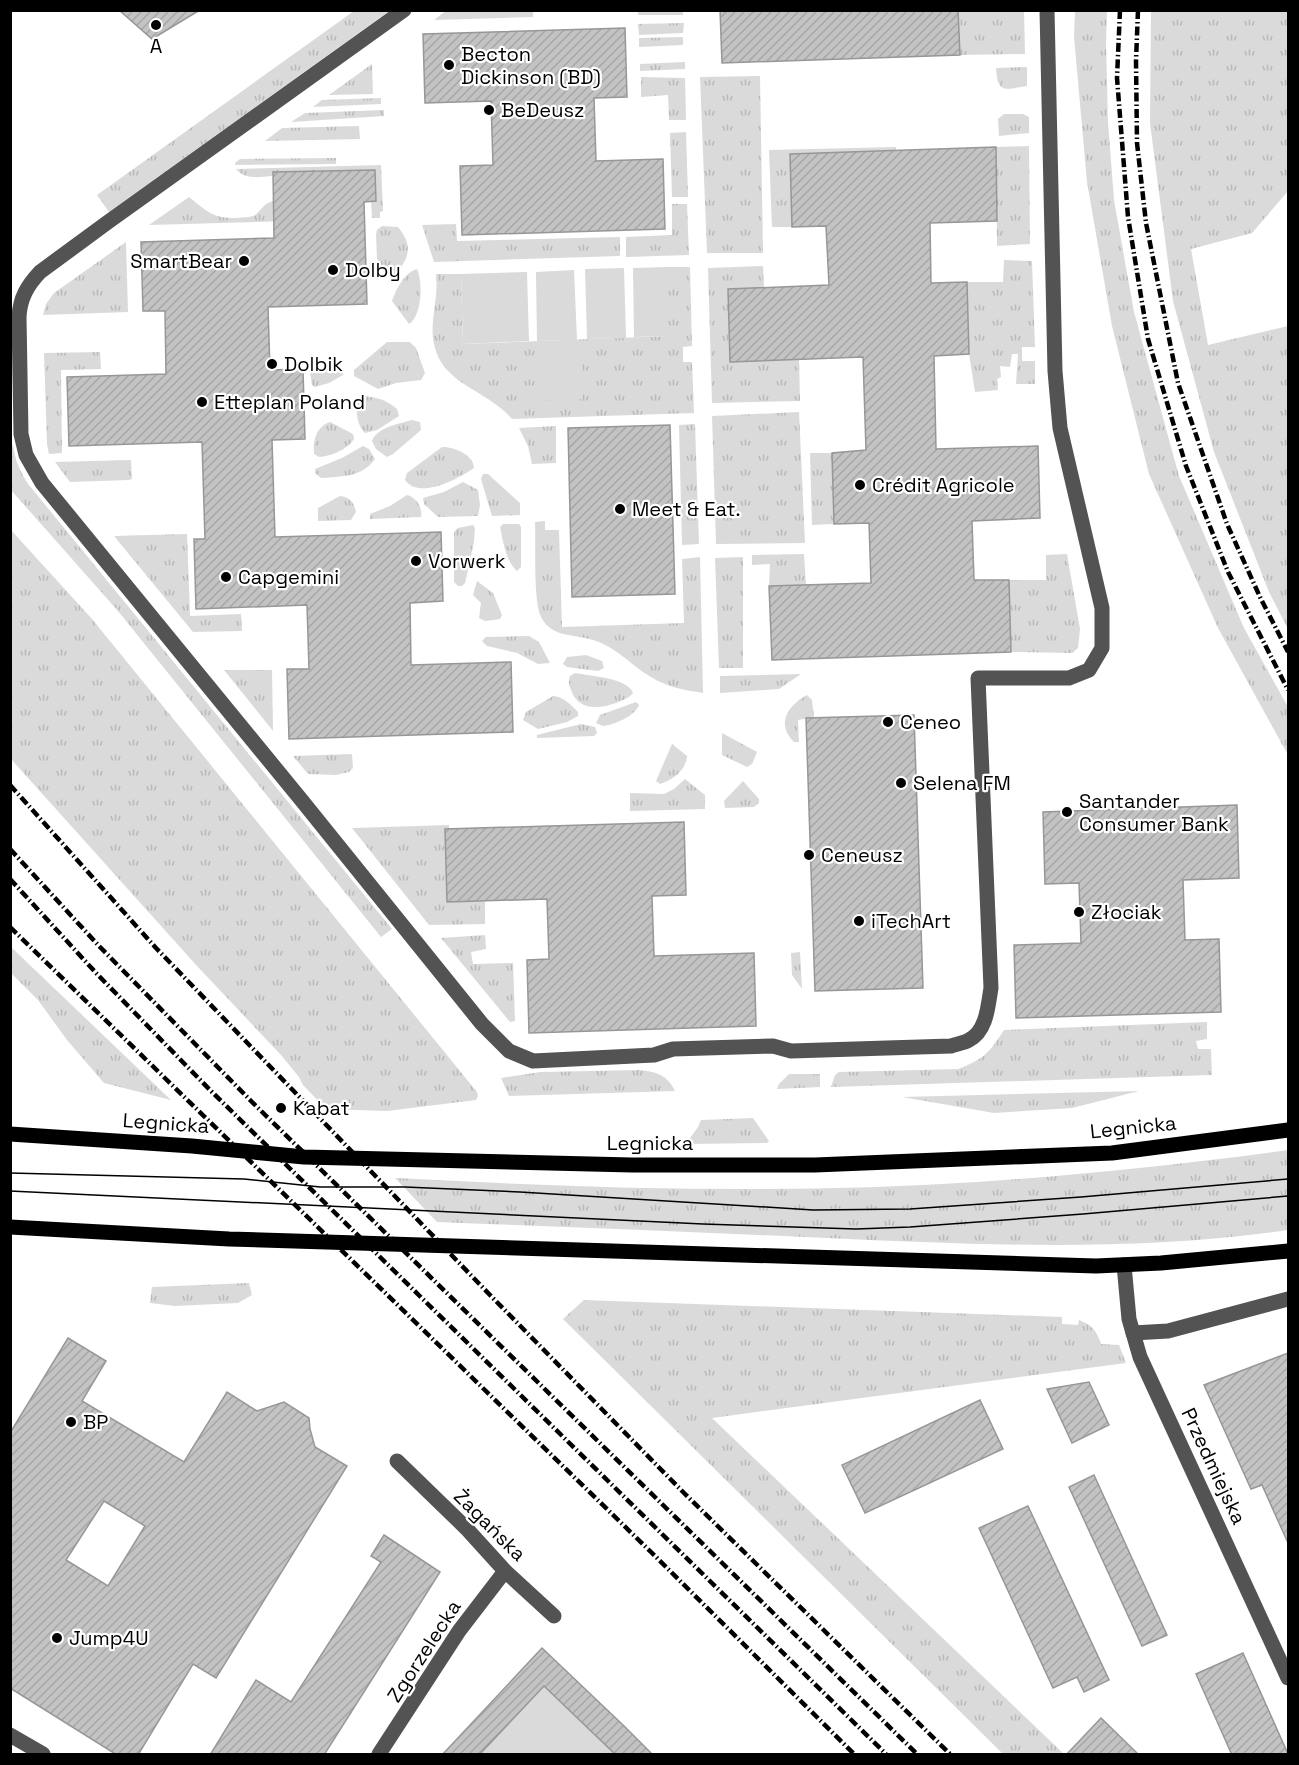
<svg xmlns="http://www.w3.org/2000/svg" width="1299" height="1765" font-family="'Space Grotesk',sans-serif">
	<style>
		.grass { fill: url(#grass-tufts) }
		.green { fill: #dadada }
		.building { fill: url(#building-hatch); stroke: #979797; stroke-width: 1.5; fill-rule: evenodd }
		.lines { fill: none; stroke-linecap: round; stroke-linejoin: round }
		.minor { stroke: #535353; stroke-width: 15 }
		.major { stroke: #000; stroke-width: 15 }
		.tram { stroke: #000; stroke-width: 1.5 }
		.rail { stroke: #000; stroke-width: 4.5; stroke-dasharray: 9 3 1.5 3; stroke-linecap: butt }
		.poi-dot { fill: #000; stroke: #fff; stroke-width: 2 }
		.labels { text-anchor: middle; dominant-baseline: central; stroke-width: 4.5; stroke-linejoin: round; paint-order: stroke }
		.poi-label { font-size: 20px; fill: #000; stroke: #fff; text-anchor: start }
		.street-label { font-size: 20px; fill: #000; stroke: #fff }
	</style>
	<defs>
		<pattern id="grass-tufts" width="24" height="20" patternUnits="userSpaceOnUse" patternTransform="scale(1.5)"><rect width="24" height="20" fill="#dadada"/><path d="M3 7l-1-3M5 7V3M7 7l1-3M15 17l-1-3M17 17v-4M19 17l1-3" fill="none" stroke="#b9b9b9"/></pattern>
		<pattern id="building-hatch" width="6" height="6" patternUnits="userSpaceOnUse" patternTransform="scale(1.5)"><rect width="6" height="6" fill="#c3c3c3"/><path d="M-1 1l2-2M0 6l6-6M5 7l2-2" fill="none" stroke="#a6a6a6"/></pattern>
	</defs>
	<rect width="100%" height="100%" fill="#fff"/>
	<g class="grass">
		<polygon points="447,10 533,11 533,17 434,20"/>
		<polygon points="354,11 389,11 109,212 97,195"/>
		<rect x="638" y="11" width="45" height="4"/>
		<polygon points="958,11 1024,11 1025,54 960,55"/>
		<polygon points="1075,11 1107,11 1106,43 1108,122 1114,200 1134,312 1179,476 1244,628 1288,707 1288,755 1218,628 1149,474 1112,326 1087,182 1074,37"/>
		<polygon points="1151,11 1288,11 1288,191 1252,233 1191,249 1208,345 1288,326 1288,629 1269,592 1214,452 1173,301 1150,123"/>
		<polygon points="684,23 683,33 639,35 638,24"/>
		<polygon points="683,37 683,45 639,47 639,38"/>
		<polygon points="685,62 685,69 640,71 640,64"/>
		<polygon points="372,64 373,94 329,95"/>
		<path d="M1027,67V86C1005,89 998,95 996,68Z"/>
		<polygon points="760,76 763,253 707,253 700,77"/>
		<polygon points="641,77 685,78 686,120 669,120 668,95 641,97"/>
		<polygon points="381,98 381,104 313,107 322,100"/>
		<polygon points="384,110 384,116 291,122 305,113"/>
		<polygon points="1004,114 1023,114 1029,117 1029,133 999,136 998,119"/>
		<polygon points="359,126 360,139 265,141 282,128"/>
		<polygon points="686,132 688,197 672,197 670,133"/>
		<polygon points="1029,146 1030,244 997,246 996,147"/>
		<polygon points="896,147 896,151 792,227 772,227 769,150"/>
		<polygon points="336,158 336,164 235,165 235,163 240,159"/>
		<path d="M381,165L383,211L380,212V218H372L371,201H376L375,170L274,172L273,176C260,177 245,180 236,169Z"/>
		<path d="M189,197C207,211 211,218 236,218C242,217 250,218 255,215C263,209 263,203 274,201L362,219L149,225Z"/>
		<polygon points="672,204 687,204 689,255 626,257 626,237 672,235"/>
		<polygon points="456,224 457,241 620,237 620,256 434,262 422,225"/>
		<path d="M382,226L398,227C414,247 409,258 394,276L388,275L377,259L376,234L377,230Z"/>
		<polygon points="126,242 128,312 43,315 46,304 54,293"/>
		<polygon points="1004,260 1032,261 1035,347 1022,347 1022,361 1035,361 1035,384 1016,384 1018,354 1012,354 1010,367 1000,366 1001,377 997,379 998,390 975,392 969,354 967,282 1003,282"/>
		<polygon points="763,266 764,288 728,289 730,361 799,359 800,401 712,403 708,268"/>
		<path d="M667,267H690L692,346L683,347V362H692L694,413L512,419C488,390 442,385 434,344C429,321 439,298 436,274H461L463,344L667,336Z"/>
		<path d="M417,269C423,282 422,316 409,324L392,301C396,289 405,272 417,269Z"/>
		<polygon points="387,342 410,342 416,348 425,373 421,380 396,383 378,389 354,376 354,370"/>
		<polygon points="100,352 101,369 61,370 62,453 49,454 47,444 44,353"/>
		<polygon points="337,367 344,370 343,375 329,383 315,387 312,385 310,373 314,368"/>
		<path d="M361,396C377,397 385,399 397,409L399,416L377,430L365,433C356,425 354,405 361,396Z"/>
		<polygon points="799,412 805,543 716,544 712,416"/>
		<path d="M412,420L420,422L421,430L393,454L387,457L376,449L372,441C377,427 399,424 412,420Z"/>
		<path d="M330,422L353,434L354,439C347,450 331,456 319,457L314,454C313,440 316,427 330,422Z"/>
		<polygon points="695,424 699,544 682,545 679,425"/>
		<polygon points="556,426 556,463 532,464 528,446 519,428"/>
		<path d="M10,445H13C15,460 20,472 29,485L392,929L381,937L118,611L11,490Z"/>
		<path d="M363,446L369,449L375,459C361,478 342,476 321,478L315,473V469L342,458Z"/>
		<path d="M442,447C454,447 473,454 474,468C458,479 419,500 405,480L407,473Z"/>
		<polygon points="810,453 832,453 834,524 812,525"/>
		<polygon points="131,460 132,479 129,480 70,482 55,462"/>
		<polygon points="483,474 488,474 520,503 520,515 492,516 481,479"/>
		<polygon points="463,482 478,490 480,505 478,516 438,517 424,504 423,498 444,492"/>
		<path d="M407,495C416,497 423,508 421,517L370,519V514L390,506Z"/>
		<path d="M340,496C350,497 354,503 356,512L351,520L318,521V508Z"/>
		<path d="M545,521V530H559L562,627L684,623L682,559L700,557L703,693C684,690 667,687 651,677C629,664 615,645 589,639C572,634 551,637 541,617C533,600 536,544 535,522Z"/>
		<path d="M503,524H519L521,527V567L517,571C506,562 503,541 500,527Z"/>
		<polygon points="473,525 475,528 474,542 465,583 462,586 458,586 454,582 454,532 458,528"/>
		<polygon points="10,529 92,619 477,1092 478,1096 476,1100 387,1111 326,1109 303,1085 299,1077 281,1055 197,966 11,759"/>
		<polygon points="187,534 190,616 241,614 242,631 193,632 114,536"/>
		<polygon points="804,554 806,585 769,586 770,564 752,565 752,555"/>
		<polygon points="1067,554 1080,629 1078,648 1072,653 1011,652 1009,580 1046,580 1046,555"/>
		<polygon points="743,557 743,668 719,668 715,558"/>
		<polygon points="477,581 493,593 502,615 500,619 485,621 479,618 481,603 473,595"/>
		<polygon points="529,636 539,642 550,663 538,664 517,653 487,646 482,641 486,637"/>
		<polygon points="586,655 602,661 604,668 598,671 567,667 563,664 567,657"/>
		<polygon points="224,670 272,670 273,731"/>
		<path d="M575,673C590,676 628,678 633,693C628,699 623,700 616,703C599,709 578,711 571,690C569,684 568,682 570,676Z"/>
		<polygon points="801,674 779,689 720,693 720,676"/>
		<path d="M807,695L812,700L814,717L798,720L799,742H794C776,724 787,706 807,695Z"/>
		<path d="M553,696C563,696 572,706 578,712V716L567,722L538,729L523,720L526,712Z"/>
		<path d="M636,702L639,705C635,716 614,725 603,726L596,723L600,715Z"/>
		<polygon points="581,724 595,727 597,733 594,736 537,738 537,735"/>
		<polygon points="722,733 757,752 752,764 747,767 722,755"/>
		<path d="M672,744L687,756C686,771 672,780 660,784L656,781Z"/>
		<polygon points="352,754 353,768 349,772 336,775 308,774 293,756"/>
		<polygon points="685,779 705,795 705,809 630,811 630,793 664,794 674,789"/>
		<polygon points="743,781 759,799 759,803 754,807 725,808 724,801"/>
		<polygon points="449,825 449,829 445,830 447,902 485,901 485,924 429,925 352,828"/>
		<polygon points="485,935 486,949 471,952 473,964 513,963 515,1021 510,1022 441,938"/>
		<polygon points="11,947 171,1100 104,1083 67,1040 38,1000 11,973"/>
		<polygon points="800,952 802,989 792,975 791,953"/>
		<path d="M1207,1022V1039L1196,1041L1198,1049H1211L1212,1075L831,1087L835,1075L839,1072L958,1069C984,1059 989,1053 1004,1030Z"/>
		<path d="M640,1070C657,1072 667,1075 675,1091L509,1096L501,1078L540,1072Z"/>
		<polygon points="789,1074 820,1074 820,1087 777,1089 779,1084"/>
		<polygon points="1139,1091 1072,1108 994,1113 902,1097"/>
		<polygon points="753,1118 769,1141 767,1143 689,1144 688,1141 698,1127 701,1120"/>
		<path d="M1288,1150V1230C1135,1252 981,1245 827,1238C697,1232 567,1227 437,1222L395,1178C588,1188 783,1195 977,1182C1081,1175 1185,1164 1288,1150Z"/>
		<polygon points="249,1283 252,1295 238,1303 175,1306 150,1303 152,1287"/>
		<path d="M584,1300L1062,1317V1324L1078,1325L1079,1320C1092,1325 1097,1331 1101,1344L1119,1345L1126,1363L712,1418L1064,1754H1003L563,1319Z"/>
	</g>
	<g class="green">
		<polygon points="667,267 667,336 634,337 633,268"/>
		<polygon points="624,268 626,338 587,339 585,269"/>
		<polygon points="574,270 577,340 537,341 536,272"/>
		<polygon points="527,272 529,341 463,344 461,274"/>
		<polygon points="582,347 583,399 540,401 540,348"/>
		<polygon points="544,1685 616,1754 478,1754"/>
	</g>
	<g class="building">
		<polygon points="119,10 200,10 152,39"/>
		<polygon points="720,10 958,10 960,55 722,63"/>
		<polygon points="625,28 627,97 594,98 596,161 663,159 665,229 462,235 460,166 493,165 491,101 425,103 423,34"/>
		<polygon points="996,147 997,221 930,223 931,283 967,282 969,354 934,356 936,449 1038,446 1040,518 972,521 974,580 1009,580 1011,652 772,660 769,586 871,583 869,523 834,524 832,453 866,450 863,357 730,362 728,289 829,285 826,226 792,227 790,154"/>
		<polygon points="375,170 376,201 364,202 367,304 268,307 270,370 303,369 305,439 272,440 275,537 441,532 443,601 410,603 411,665 511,662 513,732 289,739 287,669 309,669 307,605 196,609 194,539 205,539 202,442 69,446 67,377 166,374 165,311 143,311 141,242 274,238 273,172"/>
		<polygon points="670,425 675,594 572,597 568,428"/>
		<polygon points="914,715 923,988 815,991 806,718"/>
		<polygon points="1237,805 1239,878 1183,880 1185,940 1219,939 1221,1012 1016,1018 1014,945 1081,943 1079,883 1045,884 1043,812"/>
		<polygon points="684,822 686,895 652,896 654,956 754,953 756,1026 529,1033 527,960 549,959 547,899 447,902 445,829"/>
		<path d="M68,1338L106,1361L82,1401L184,1462L227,1392L257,1411L284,1402L309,1418L310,1429L315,1447L347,1466L216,1678L193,1664L138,1755H117L10,1688V1433ZM104,1501L145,1526L108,1586L66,1560Z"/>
		<polygon points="1288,1353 1288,1543 1262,1485 1251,1489 1204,1385"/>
		<polygon points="1089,1382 1109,1425 1072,1443 1047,1389"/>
		<polygon points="980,1400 1003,1449 865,1513 842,1465"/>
		<polygon points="1094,1475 1167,1635 1142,1646 1069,1487"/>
		<polygon points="1028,1506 1109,1680 1084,1692 1077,1677 1053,1688 979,1528"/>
		<polygon points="384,1535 440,1572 324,1755 210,1755 256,1680 291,1702 381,1562 371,1556"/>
		<polygon points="542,1648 623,1725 653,1755 616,1755 544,1686 479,1755 442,1755"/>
		<polygon points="1243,1653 1288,1754 1288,1755 1232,1755 1196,1674"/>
		<polygon points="1101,1718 1139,1755 1066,1755"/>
	</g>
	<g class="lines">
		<g class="minor">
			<path d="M404,10L108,222L40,272C27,286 20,298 19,317L21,434L26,455L42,483L303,802L482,1024L509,1051L533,1061L654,1055L673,1049L773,1046L791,1051L951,1046C956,1044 964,1043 969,1040C987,1031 988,1005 991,988L978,678H1069L1089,670L1102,648V608L1060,428L1055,371L1047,10"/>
			<polyline points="1124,1265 1129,1319 1140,1357 1288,1678"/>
			<polyline points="1133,1333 1168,1331 1288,1299"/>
			<polyline points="397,1461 466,1528 505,1571 554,1616"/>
			<polyline points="10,1735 43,1754"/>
			<polyline points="379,1754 459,1631 505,1571"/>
		</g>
		<g class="major">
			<polyline points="10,1134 192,1146 304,1157 632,1165 815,1165 1112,1153 1288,1130"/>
			<polyline points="10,1227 229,1239 1096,1266 1161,1263 1288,1251"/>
		</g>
		<g class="tram">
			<polyline points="10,1173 244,1179 320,1187 405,1187 520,1192 813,1210 910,1209 1081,1197 1288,1179"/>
			<polyline points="10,1191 703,1224 856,1229 910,1227 1083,1214 1288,1196"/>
		</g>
		<g class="rail">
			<polyline points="1120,10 1117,78 1128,217 1148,339 1186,466 1228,572 1288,690"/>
			<polyline points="1138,10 1136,61 1137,143 1146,223 1178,383 1227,524 1260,597 1288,652"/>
			<polyline points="10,785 156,948 490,1295 685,1494 950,1754"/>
			<polyline points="10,849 99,946 252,1102 917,1754"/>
			<polyline points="10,879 97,974 210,1090 886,1754"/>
			<polyline points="10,927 651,1552 854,1754"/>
		</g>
	</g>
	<g class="poi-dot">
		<circle cx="156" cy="25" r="6"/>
		<circle cx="449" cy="65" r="6"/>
		<circle cx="489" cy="110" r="6"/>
		<circle cx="244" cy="261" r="6"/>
		<circle cx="333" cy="270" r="6"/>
		<circle cx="272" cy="364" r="6"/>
		<circle cx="202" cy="402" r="6"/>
		<circle cx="860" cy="485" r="6"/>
		<circle cx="620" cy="509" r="6"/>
		<circle cx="416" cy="561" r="6"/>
		<circle cx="226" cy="577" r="6"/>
		<circle cx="888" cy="722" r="6"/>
		<circle cx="901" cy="783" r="6"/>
		<circle cx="1067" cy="812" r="6"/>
		<circle cx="809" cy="855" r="6"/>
		<circle cx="1079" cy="912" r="6"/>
		<circle cx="859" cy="921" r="6"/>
		<circle cx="281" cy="1108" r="6"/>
		<circle cx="71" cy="1422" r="6"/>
		<circle cx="57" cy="1638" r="6"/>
	</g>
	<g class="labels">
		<g class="poi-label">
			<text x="156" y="46" text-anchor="middle">A</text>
			<text x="461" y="54">Becton<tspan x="461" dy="23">Dickinson (BD)</tspan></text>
			<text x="501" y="110">BeDeusz</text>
			<text x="232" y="261" text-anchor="end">SmartBear</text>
			<text x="345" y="270">Dolby</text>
			<text x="284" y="364">Dolbik</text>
			<text x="214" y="402">Etteplan Poland</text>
			<text x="872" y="485">Crédit Agricole</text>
			<text x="632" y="509">Meet &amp; Eat.</text>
			<text x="428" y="561">Vorwerk</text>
			<text x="238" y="577">Capgemini</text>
			<text x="900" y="722">Ceneo</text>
			<text x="913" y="783">Selena FM</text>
			<text x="1079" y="801">Santander<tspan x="1079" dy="23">Consumer Bank</tspan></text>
			<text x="821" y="855">Ceneusz</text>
			<text x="1091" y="912">Złociak</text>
			<text x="871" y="921">iTechArt</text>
			<text x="293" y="1108">Kabat</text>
			<text x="83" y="1422">BP</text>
			<text x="69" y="1638">Jump4U</text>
		</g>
		<g class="street-label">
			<text transform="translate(166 1123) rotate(4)">Legnicka</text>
			<text transform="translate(1133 1127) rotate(-6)">Legnicka</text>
			<text x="650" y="1143">Legnicka</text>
			<text transform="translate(1214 1466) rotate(65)">Przedmiejska</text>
			<text transform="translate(490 1525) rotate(45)">Żagańska</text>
			<text transform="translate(424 1651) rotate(-57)">Zgorzelecka</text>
		</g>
	</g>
	<rect width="1299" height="1765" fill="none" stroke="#000000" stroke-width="24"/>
</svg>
